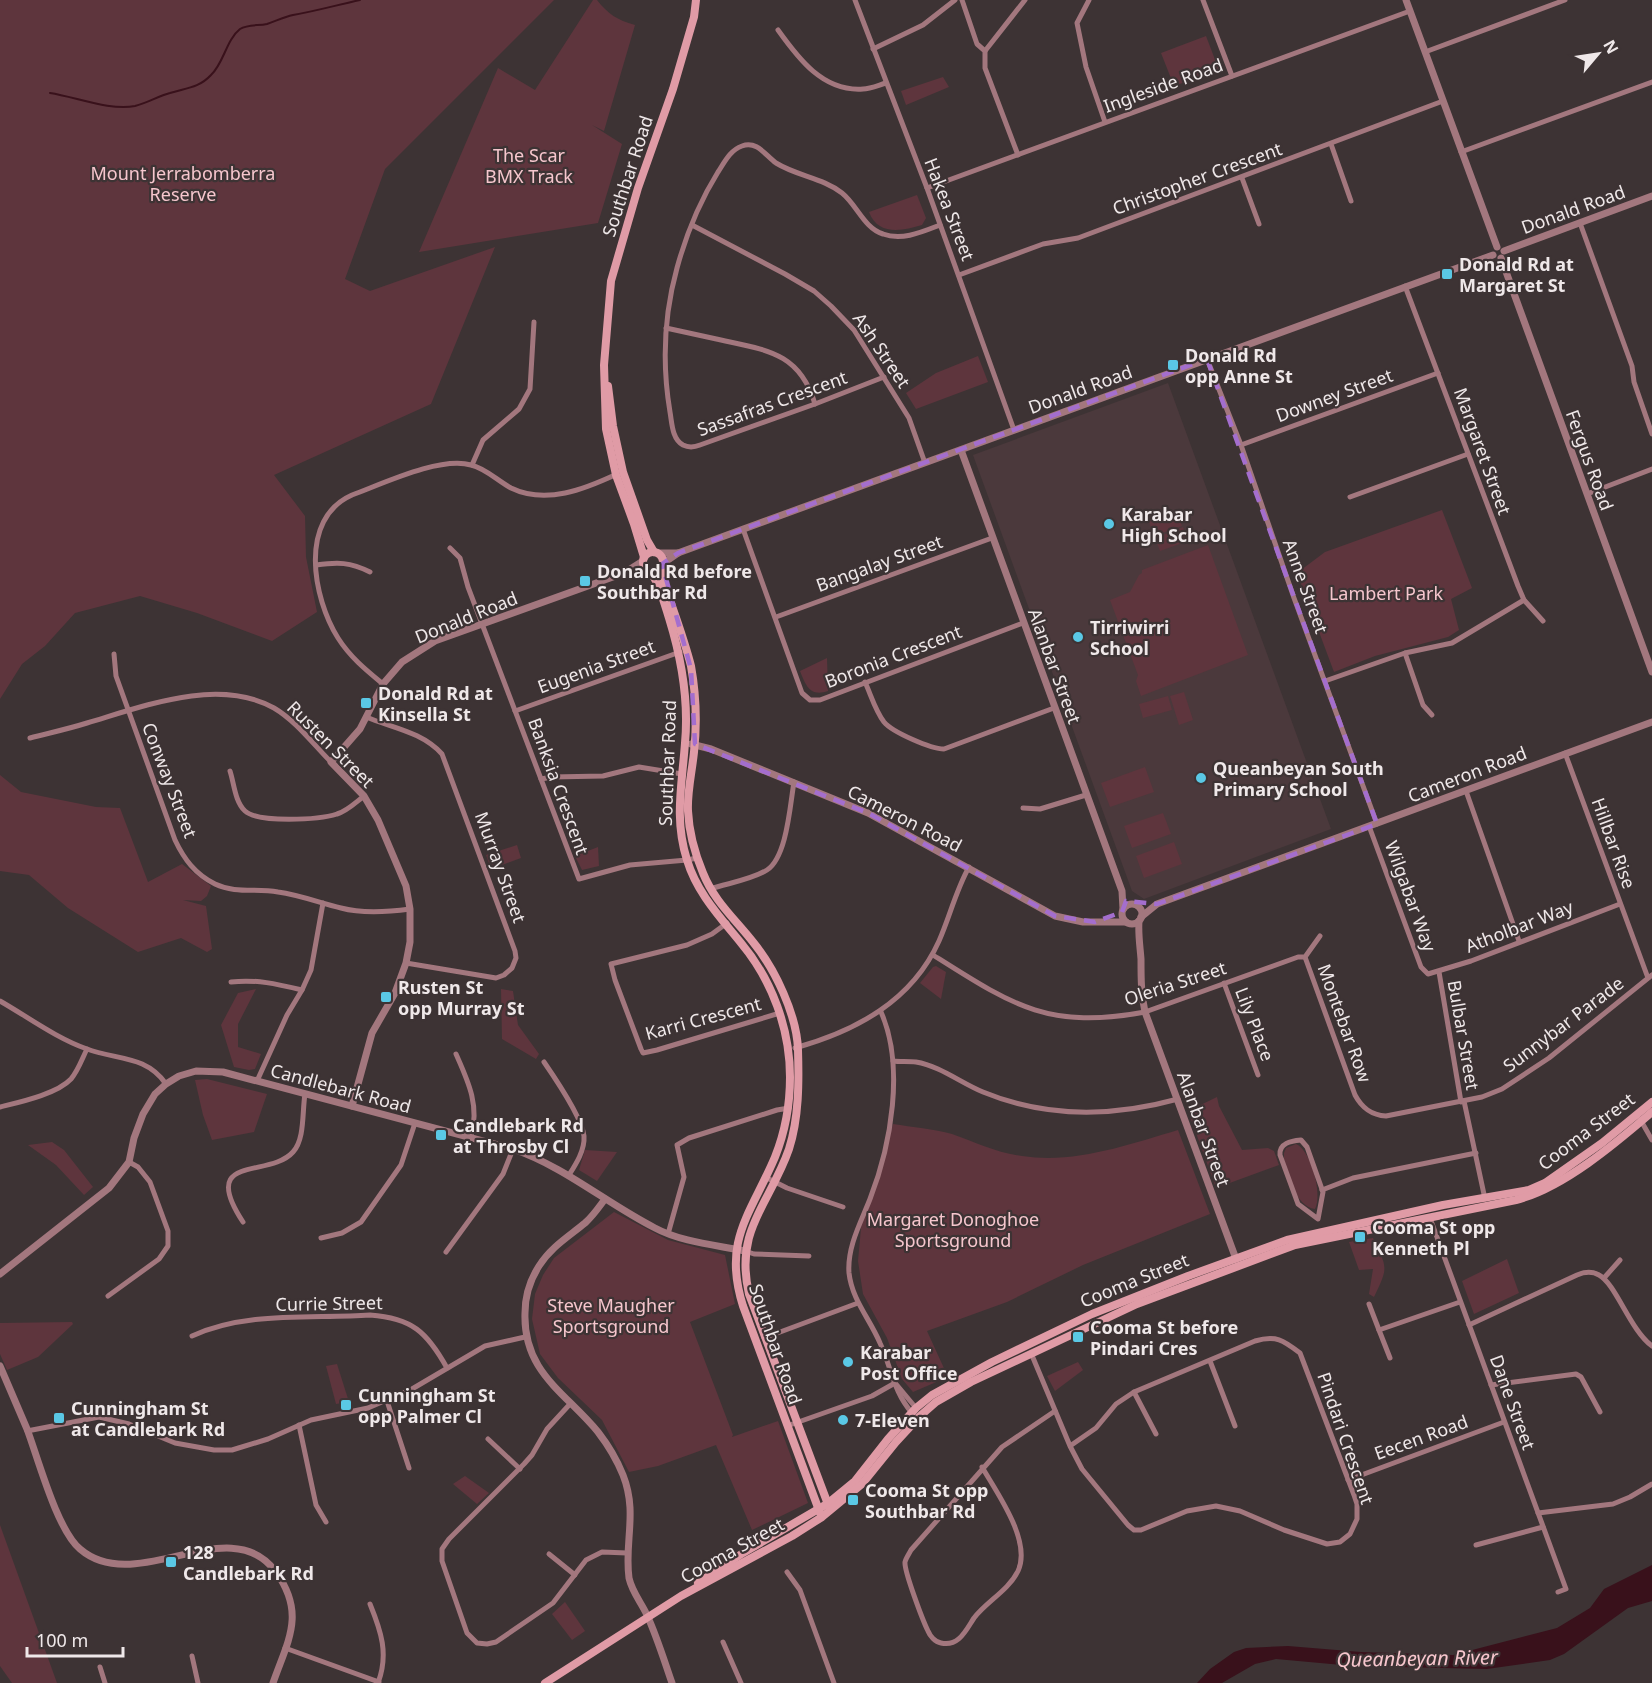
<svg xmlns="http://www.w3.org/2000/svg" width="1652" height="1683" font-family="'Noto Sans',sans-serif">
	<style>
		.built { fill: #4b393c }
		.green { fill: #5e353d }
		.water { fill: #39111b }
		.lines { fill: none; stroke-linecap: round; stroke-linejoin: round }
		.stream { stroke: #39111b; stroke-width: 2 }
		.minor { stroke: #a3777e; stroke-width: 5 }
		.tertiary { stroke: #a3777e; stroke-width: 7 }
		.secondary { stroke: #e09ba6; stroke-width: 8 }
		.marked { fill: none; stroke: #a46ece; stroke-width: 4.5; stroke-dasharray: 12 8; stroke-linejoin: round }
		.poi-dot { fill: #5ac8e5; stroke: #3d3334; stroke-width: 2 }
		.labels { text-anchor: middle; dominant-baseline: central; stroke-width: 4.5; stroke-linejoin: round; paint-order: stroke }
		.street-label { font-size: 18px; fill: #efe8e9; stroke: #3d3334 }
		.park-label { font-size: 18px; fill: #f6c6cd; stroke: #3d3334 }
		.poi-label { font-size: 18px; font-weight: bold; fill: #efe8e9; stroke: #3d3334; text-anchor: start }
		.water-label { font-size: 20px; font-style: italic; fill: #f7c6cd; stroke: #3d3334 }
	</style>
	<rect width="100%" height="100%" fill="#3d3334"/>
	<polygon class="built" points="1168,383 1331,829 1144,899 1132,891 973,455"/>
	<g class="green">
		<polygon points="0,0 554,0 385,169 345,279 370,291 495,247 431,404 274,475 305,516 306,557 317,612 272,641 197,613 140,596 75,613 45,646 22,664 0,699"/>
		<path d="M593,0H597C608,14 617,20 635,25L604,131L592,125L622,144L598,223L419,252L498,68L535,90Z"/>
		<polygon points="1206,36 1219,70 1174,86 1161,53"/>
		<polygon points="943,77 949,87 906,105 901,91"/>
		<path d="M917,195L926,218L922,225C902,231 878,236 869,212Z"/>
		<polygon points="978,356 988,382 916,409 906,393 936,373"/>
		<polygon points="1442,510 1472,588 1451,599 1459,630 1448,637 1375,656 1334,672 1297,573 1325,552"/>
		<polygon points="1177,512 1182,526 1154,536 1149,522"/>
		<polygon points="1183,527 1188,541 1160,551 1155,538"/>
		<polygon points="1208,545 1248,655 1141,696 1136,681 1138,675 1110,600 1130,592 1139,575 1142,573 1142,570"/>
		<path d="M827,658L828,691C810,697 806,686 800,671Z"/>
		<polygon points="1184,692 1193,720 1179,725 1170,696"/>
		<polygon points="1168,696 1172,710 1143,718 1139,704"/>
		<polygon points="1145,767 1154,792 1110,807 1101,783"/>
		<polygon points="0,775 21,792 96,807 120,808 148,882 182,864 211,886 207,896 201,901 183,900 206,906 212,949 207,952 181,938 138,952 68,908 29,875 0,871"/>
		<polygon points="1163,813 1171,834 1132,848 1124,826"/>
		<polygon points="1174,842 1182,864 1144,878 1136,856"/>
		<polygon points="517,845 521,858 491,869 486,855"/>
		<polygon points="598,847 599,866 582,870 575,856"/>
		<polygon points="936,966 946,972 941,999 920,983 933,967"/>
		<polygon points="256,989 238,1024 238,1047 261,1054 255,1069 249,1070 234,1067 221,1025 238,993"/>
		<polygon points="501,989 513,991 518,1025 539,1054 536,1059 502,1039"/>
		<polygon points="207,1079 267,1094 254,1132 212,1140 203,1115 195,1080"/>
		<polygon points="1217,1097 1219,1106 1242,1150 1268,1148 1274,1151 1279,1165 1216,1188 1188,1111"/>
		<path d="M893,1124C912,1127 934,1129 952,1134C975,1142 997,1153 1022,1156C1075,1164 1127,1145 1178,1130L1210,1214L1083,1265L1007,1302L927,1331L948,1377L913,1392L902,1379L887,1338L863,1294L858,1261L862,1217L879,1172Z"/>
		<polygon points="52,1142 64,1150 93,1187 84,1195 56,1165 28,1145"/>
		<path d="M1296,1144C1311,1150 1323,1195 1315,1209C1295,1206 1290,1177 1284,1160V1153L1286,1148Z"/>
		<polygon points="585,1150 617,1152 597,1181 579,1170"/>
		<polygon points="614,1212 668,1240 725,1255 735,1304 690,1322 733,1435 732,1437 778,1421 808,1503 752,1530 716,1445 658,1466 629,1472 602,1420 558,1378 540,1354 532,1319 535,1294 543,1275 554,1258"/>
		<path d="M1373,1238C1387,1268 1389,1266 1374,1297L1369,1294L1373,1269L1359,1270L1349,1242Z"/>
		<polygon points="1507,1259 1519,1293 1474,1314 1462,1281"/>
		<polygon points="72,1322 73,1324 38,1357 7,1370 0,1354 0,1323"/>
		<polygon points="1078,1362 1083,1370 1055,1391 1047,1376"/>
		<polygon points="337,1364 349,1402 336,1404 326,1366"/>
		<polygon points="465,1476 489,1493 477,1504 453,1484"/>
		<polygon points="0,1525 57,1683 12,1683 0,1666"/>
		<polygon points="565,1602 585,1631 572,1640 552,1614"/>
	</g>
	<polygon class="water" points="1652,1565 1652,1601 1628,1608 1564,1654 1550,1660 1487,1669 1353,1666 1276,1659 1255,1664 1222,1683 1197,1683 1210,1669 1234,1652 1246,1648 1288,1646 1361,1652 1453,1655 1557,1628 1590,1608 1604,1589"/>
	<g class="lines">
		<path class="stream" d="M50,93C76,97 110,111 135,106C148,103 158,96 170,93C186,88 199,88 211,75C224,63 226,40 240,29C248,24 258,26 267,24C276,21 284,17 293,15C316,11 337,5 360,0"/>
		<g class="minor">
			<polyline points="855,0 927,188 1014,430"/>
			<polyline points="962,0 977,44 985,51 985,68 1018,155"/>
			<polyline points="1089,0 1077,23 1086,67 1105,122"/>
			<polyline points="1203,0 1232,76"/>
			<path d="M778,30C798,58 823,92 863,89C870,89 879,85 886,83"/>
			<polyline points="873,49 923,25 955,0"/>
			<polyline points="985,51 1025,0"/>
			<polyline points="1425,52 1565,0"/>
			<polyline points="1331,144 1351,201"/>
			<polyline points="1461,152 1652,82"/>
			<polyline points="1242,178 1259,224"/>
			<polyline points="927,188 1410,11"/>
			<polyline points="1580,223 1632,366 1634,382 1652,434"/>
			<polyline points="692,225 785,274 814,291 831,306 854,330 909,418 925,463"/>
			<polyline points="959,275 1043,244 1078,238 1443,101"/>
			<polyline points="1405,286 1518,586 1524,600 1543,621"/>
			<path d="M666,328C684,332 703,336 721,340C767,350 800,353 815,404"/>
			<polyline points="1207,359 1241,445 1294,598 1377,824"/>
			<path d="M884,377L815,404L700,445C695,447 689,448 683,445C672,439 672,423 670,412C662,364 664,315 677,268C686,235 700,201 718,172C724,163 730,150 742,146C757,140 766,156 776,163C797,176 823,178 842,193C857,205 864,228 883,234C902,241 922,232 940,225"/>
			<polyline points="1241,445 1438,373"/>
			<polyline points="472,465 483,440 519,409 530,389 534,322"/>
			<polyline points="1587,494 1652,469"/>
			<polyline points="1350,497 1468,454"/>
			<polyline points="743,529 802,693 810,700 820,700 1023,623"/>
			<polyline points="450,548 460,558 468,587 579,879 630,865 687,860 697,858"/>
			<path d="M316,565C338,562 350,562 370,572"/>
			<polyline points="776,617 992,538"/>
			<polyline points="1405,653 1423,705 1432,715"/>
			<path d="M114,654L116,676L175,840C184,859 195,874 215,884C236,894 256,888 278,892C300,895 320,903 341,908C363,914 388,912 410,909"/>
			<polyline points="1325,681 1405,653 1452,643 1524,600"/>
			<path d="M865,682C871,695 875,710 884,722C892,732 931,749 944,749L1054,708"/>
			<path d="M383,684C366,670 350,657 338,638C313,598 298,519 352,495C382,484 440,456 471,465C485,468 498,481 511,488C546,505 585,489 617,474"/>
			<polyline points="515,711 680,652"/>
			<path d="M366,717C393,728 422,732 442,754L515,951L516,958L512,968L504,975L496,978L406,963"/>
			<path d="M30,738C49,733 68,729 87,723C144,706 218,677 274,708C296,721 313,744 331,762"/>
			<polyline points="1565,753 1648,978"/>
			<path d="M230,771C234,783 235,802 245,811C258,823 319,820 337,814C347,811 355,803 364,796"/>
			<polyline points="541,779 552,777 603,776 639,767 682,774"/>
			<polyline points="1466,791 1519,941"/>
			<polyline points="1023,808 1040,809 1086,795"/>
			<polyline points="1369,826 1421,967 1428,974 1471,961 1620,904"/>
			<path d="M710,889C728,883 751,880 767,870C787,857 790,805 794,782"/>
			<polyline points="727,923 712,934 687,945 611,964 615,980 641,1049 643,1053 657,1050 780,1013"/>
			<path d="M933,955C1012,1005 1048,1030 1145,1012L1298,957H1305L1320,936"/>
			<path d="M1305,957L1355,1095C1362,1108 1371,1115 1386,1116L1482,1097L1502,1089L1549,1058L1652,975"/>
			<polyline points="1439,972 1461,1102"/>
			<path d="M231,982C256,979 277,984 302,990"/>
			<polyline points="1224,983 1258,1075"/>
			<path d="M0,1001C28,1017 56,1038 87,1049C116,1060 146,1055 166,1084"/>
			<path d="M881,1012C905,1066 891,1145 870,1199C861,1222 847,1247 849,1273C852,1300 870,1319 880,1343C892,1369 893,1391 912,1413"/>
			<path d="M795,1048C856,1031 912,1001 939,941C950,916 956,890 969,867"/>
			<path d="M456,1054C468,1081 480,1106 471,1136"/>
			<path d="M893,1061C900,1062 908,1061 916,1062C940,1066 961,1083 983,1092C1046,1118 1113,1117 1178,1099"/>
			<path d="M544,1062C555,1078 582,1118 584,1136C585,1150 576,1164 569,1175"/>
			<polyline points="257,1081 287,1015 302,990 311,970 323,903"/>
			<polyline points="1464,1101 1485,1199"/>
			<path d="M0,1107C20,1102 57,1094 71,1079C78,1071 82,1059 87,1049"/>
			<polyline points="1640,1119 1652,1140"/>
			<path d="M1301,1140L1307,1147L1323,1192L1318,1219L1298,1204L1280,1155C1279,1143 1291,1141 1301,1140Z"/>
			<polyline points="765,1177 787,1188 843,1207"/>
			<polyline points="1322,1190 1353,1178 1476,1153"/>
			<polyline points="1430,1218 1566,1589 1558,1592"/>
			<path d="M243,1222C198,1153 269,1179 293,1152C305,1139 302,1112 305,1094"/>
			<polyline points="668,1234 684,1177 677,1145 689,1138 777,1110 789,1108"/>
			<polyline points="321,1238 342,1233 361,1222 401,1165 415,1123"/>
			<polyline points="745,1251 754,1254 809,1256"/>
			<polyline points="446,1252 503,1174 513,1149"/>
			<polyline points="1604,1278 1620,1260"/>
			<polyline points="108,1296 159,1259 168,1246 168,1231 150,1182 138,1167 129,1162"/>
			<polyline points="1369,1304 1379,1330"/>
			<path d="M1469,1325L1577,1275C1584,1272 1592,1271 1599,1275C1616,1284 1630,1330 1652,1346"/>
			<path d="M192,1336C247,1311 311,1319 370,1315C412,1318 427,1332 447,1368"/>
			<polyline points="764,1338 858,1303"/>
			<path d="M1031,1353L1070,1446L1082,1469L1128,1525L1134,1530H1141L1187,1511L1216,1506L1240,1511L1284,1530L1327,1544L1340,1542L1350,1534L1357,1519V1504L1354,1495L1300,1353C1283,1340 1276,1335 1255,1341L1134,1392L1116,1404L1096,1428L1070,1446"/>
			<polyline points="1390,1358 1379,1330 1460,1302"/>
			<polyline points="1210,1361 1235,1426"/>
			<polyline points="896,1384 916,1408"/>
			<polyline points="1491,1385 1576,1374 1581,1377 1600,1412"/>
			<polyline points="1134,1392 1156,1434"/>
			<polyline points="387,1401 409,1468"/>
			<polyline points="570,1404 547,1429 532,1455 524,1464 449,1539 442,1549 442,1561 467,1633 477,1643 487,1644 496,1642 553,1603 586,1560 602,1552 627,1553"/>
			<polyline points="299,1425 316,1505 326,1522"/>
			<polyline points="787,1426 872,1396 895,1383"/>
			<polyline points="27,1431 99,1417 129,1424 175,1443 214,1450 232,1450 268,1439 311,1420 368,1408 412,1389 485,1346 525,1337"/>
			<polyline points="488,1439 520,1469"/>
			<path d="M982,1467C997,1493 1032,1541 1018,1571C1008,1591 987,1601 974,1618C966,1630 959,1647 941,1643C935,1642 930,1636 928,1631C923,1621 904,1571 905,1562C906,1558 909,1554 911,1550L1002,1447L1055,1411"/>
			<polyline points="1348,1480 1504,1422"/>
			<polyline points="1538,1513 1613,1504 1630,1497 1652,1484"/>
			<polyline points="1476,1545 1543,1527"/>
			<polyline points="549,1554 575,1575"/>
			<polyline points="787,1572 800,1590 834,1683"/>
			<path d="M370,1604C381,1631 389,1654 378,1683"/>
			<polyline points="723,1642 741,1683"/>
			<polyline points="285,1648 379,1682"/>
			<polyline points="192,1656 198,1683"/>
			<polyline points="100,1667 105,1683"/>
		</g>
		<g class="tertiary">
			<polyline points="1406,0 1497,247"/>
			<polyline points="1504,251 1652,196"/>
			<polyline points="1501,258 1652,672"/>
			<polyline points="961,450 1122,891 1123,909"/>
			<polyline points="657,553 678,553"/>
			<polyline points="662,564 678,553 1493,255"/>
			<polyline points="624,573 647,570"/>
			<polyline points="691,744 711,749 868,813 1055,916 1083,922 1126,922"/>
			<circle cx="1132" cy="914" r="10"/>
			<polyline points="1141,917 1157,904 1652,722"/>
			<path d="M1139,921C1138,934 1140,946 1141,959C1141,978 1141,994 1145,1012L1236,1259"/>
			<polyline points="352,1106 372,1033 395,993 406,963 410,942 410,909 406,886 378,820 364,796 331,762 360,729 383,684 402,662 435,641 624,573 643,561"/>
			<path d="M605,1199C599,1207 593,1216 585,1223C568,1237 551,1247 539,1266C530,1280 525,1296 525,1313C523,1372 565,1392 598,1432C608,1445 617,1460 623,1475C638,1513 624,1542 629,1578C632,1592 641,1602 647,1615C657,1637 664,1660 672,1683"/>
			<path d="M0,1274L109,1188L129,1162L134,1138L143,1114L155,1094L166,1084L179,1076L196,1071L223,1072L513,1149C565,1167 606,1203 655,1228C681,1242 716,1245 745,1251"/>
			<path d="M0,1366C9,1387 18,1408 27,1429C38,1458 57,1530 80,1549C137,1598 229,1508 276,1572C306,1614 288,1640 273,1683"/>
		</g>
		<g class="secondary">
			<polyline points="608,386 613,426 623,472 647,540 654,552"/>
			<circle cx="653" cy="562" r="10"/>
			<polyline points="644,557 634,524 616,475 606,429 604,365 611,281 638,188 673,89 694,17 696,0"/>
			<path d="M662,566C661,580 668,593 672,606C679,626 686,646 691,666C696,694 697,725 694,752C692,772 687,792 688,811C689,832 695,854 703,873C714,901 735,919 753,942C775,969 797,1015 798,1050C799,1082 799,1118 789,1149C770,1204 734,1229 749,1294L829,1507"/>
			<path d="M651,572C660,586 664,602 669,618C682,660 689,700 685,743C682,785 674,819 687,860C697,893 720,917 741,943C772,980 790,1029 790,1077C790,1104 785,1132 775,1157C751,1214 722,1240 743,1306L820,1513"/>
			<polyline points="698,1583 743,1553 827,1504 855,1481 888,1439 916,1408 932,1395 992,1362 1092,1314 1188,1276 1287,1240 1443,1205 1529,1190 1545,1183 1602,1143 1652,1102"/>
			<path d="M545,1683L681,1596L792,1536L822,1517L862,1484L896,1442L920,1416L936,1402L971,1382L1137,1304L1295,1245L1516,1200C1563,1188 1616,1143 1652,1112"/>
		</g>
	</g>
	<path class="marked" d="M1207,359L1377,824L1157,904L1126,901L1122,912L1095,922L1055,916L868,813L695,744L691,669L662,564L678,553Z"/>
	<g class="poi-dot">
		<rect x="1441" y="268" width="12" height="12" rx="3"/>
		<rect x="1167" y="359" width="12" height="12" rx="3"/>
		<circle cx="1109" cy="524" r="6"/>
		<rect x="579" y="575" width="12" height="12" rx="3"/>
		<circle cx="1078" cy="637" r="6"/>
		<rect x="360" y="697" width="12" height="12" rx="3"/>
		<circle cx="1201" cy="778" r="6"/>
		<rect x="380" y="991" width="12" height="12" rx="3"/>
		<rect x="435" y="1129" width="12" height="12" rx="3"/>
		<rect x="1354" y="1231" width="12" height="12" rx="3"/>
		<rect x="1072" y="1331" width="12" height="12" rx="3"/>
		<circle cx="848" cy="1362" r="6"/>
		<rect x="340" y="1399" width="12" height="12" rx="3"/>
		<rect x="53" y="1412" width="12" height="12" rx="3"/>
		<circle cx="843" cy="1420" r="6"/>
		<rect x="847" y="1494" width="12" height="12" rx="3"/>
		<rect x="165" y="1556" width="12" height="12" rx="3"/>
	</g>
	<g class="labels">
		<g class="street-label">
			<text transform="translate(1163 85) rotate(-20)">Ingleside Road</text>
			<text transform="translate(627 176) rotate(-72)">Southbar Road</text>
			<text transform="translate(1197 178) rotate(-20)">Christopher Crescent</text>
			<text transform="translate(950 209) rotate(69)">Hakea Street</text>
			<text transform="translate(1573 209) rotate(-20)">Donald Road</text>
			<text transform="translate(882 350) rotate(56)">Ash Street</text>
			<text transform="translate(1080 389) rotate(-20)">Donald Road</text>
			<text transform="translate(1334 395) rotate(-20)">Downey Street</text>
			<text transform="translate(772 403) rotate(-20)">Sassafras Crescent</text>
			<text transform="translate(1483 451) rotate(70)">Margaret Street</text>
			<text transform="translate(1590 460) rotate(70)">Fergus Road</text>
			<text transform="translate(879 563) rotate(-20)">Bangalay Street</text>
			<text transform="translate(1306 586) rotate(70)">Anne Street</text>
			<text transform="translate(466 617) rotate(-22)">Donald Road</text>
			<text transform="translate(893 656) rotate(-21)">Boronia Crescent</text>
			<text transform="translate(596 666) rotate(-20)">Eugenia Street</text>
			<text transform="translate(1055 666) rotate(70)">Alanbar Street</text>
			<text transform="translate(331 744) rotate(45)">Rusten Street</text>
			<text transform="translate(667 763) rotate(-88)">Southbar Road</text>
			<text transform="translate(1467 774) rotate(-21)">Cameron Road</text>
			<text transform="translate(170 780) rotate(69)">Conway Street</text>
			<text transform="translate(559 786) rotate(70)">Banksia Crescent</text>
			<text transform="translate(905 818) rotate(27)">Cameron Road</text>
			<text transform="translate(1614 843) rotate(70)">Hillbar Rise</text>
			<text transform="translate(501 867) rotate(70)">Murray Street</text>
			<text transform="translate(1411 896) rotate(70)">Wilgabar Way</text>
			<text transform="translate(1519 926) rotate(-21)">Atholbar Way</text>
			<text transform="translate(1175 983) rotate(-18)">Oleria Street</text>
			<text transform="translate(703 1018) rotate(-15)">Karri Crescent</text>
			<text transform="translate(1345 1023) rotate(70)">Montebar Row</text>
			<text transform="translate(1255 1024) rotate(69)">Lily Place</text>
			<text transform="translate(1563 1024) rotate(-37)">Sunnybar Parade</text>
			<text transform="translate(1464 1035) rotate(80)">Bulbar Street</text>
			<text transform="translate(341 1088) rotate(15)">Candlebark Road</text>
			<text transform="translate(1204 1129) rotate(70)">Alanbar Street</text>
			<text transform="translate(1586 1131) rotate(-37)">Cooma Street</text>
			<text transform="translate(1134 1280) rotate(-22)">Cooma Street</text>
			<text transform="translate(329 1303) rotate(-1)">Currie Street</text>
			<text transform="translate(776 1344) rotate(71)">Southbar Road</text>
			<text transform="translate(1513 1402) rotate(70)">Dane Street</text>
			<text transform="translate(1421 1437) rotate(-20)">Eecen Road</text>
			<text transform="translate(1346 1438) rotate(71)">Pindari Crescent</text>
			<text transform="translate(732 1550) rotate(-29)">Cooma Street</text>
		</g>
		<g class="park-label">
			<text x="529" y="155">The Scar<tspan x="529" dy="21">BMX Track</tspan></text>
			<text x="183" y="173">Mount Jerrabomberra<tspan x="183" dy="21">Reserve</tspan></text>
			<text x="1386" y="593">Lambert Park</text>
			<text x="953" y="1219">Margaret Donoghoe<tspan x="953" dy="21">Sportsground</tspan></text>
			<text x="611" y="1305">Steve Maugher<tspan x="611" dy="21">Sportsground</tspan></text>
		</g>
		<g class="poi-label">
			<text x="1459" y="264">Donald Rd at<tspan x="1459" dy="21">Margaret St</tspan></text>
			<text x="1185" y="355">Donald Rd<tspan x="1185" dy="21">opp Anne St</tspan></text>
			<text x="1121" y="514">Karabar<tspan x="1121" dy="21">High School</tspan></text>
			<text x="597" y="571">Donald Rd before<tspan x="597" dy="21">Southbar Rd</tspan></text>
			<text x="1090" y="627">Tirriwirri<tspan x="1090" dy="21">School</tspan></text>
			<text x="378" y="693">Donald Rd at<tspan x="378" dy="21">Kinsella St</tspan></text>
			<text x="1213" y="768">Queanbeyan South<tspan x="1213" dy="21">Primary School</tspan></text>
			<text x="398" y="987">Rusten St<tspan x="398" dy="21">opp Murray St</tspan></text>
			<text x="453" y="1125">Candlebark Rd<tspan x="453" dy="21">at Throsby Cl</tspan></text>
			<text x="1372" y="1227">Cooma St opp<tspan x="1372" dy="21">Kenneth Pl</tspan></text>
			<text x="1090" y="1327">Cooma St before<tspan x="1090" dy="21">Pindari Cres</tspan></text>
			<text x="860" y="1352">Karabar<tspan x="860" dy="21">Post Office</tspan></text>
			<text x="358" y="1395">Cunningham St<tspan x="358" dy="21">opp Palmer Cl</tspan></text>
			<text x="71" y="1408">Cunningham St<tspan x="71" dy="21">at Candlebark Rd</tspan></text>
			<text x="855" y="1420">7-Eleven</text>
			<text x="865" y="1490">Cooma St opp<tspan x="865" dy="21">Southbar Rd</tspan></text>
			<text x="183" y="1552">128<tspan x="183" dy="21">Candlebark Rd</tspan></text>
		</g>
		<g class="water-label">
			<text transform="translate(1417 1658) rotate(-1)">Queanbeyan River</text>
		</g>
	</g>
	<g transform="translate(1598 54) rotate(61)" stroke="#3d3334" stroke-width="4.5" paint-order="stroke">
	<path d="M0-4.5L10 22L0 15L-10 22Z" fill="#efe8e9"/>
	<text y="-9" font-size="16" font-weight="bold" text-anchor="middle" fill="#efe8e9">N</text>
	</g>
	<path d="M27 1647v9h96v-9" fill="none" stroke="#efe8e9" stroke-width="3"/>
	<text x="36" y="1647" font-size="18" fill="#efe8e9" stroke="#3d3334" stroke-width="4.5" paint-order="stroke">100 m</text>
</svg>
